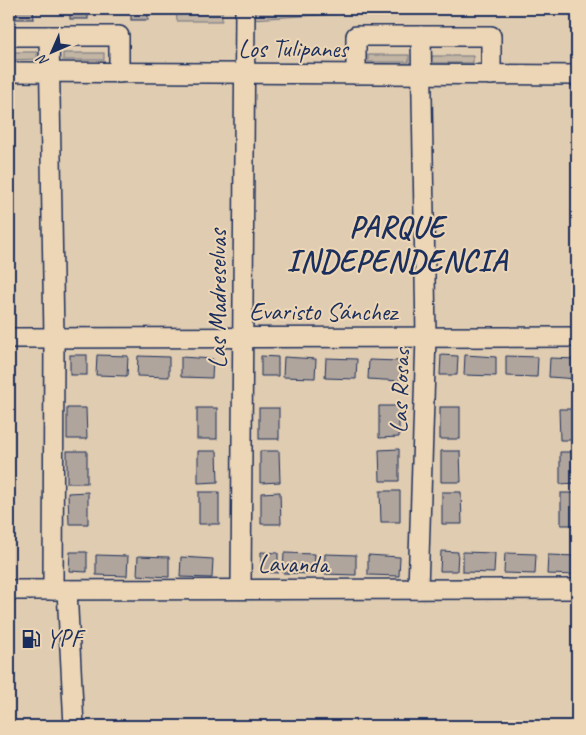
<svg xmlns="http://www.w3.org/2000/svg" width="586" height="735" font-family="Caveat,sans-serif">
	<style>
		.green { fill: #c3b5a3; stroke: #6f7280 }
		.building { fill: #b0a59c; stroke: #1b2f5e }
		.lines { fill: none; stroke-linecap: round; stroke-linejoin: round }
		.minor-casing { stroke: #1b2f5e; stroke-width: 22 }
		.minor { stroke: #edd6b5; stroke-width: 19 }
		.labels { text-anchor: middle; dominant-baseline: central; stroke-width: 4; stroke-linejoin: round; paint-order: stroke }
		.street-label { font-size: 25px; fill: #1b2f5e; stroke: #edd6b5 }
		.poi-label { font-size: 25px; fill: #1b2f5e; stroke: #edd6b5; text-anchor: start }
		.district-label { font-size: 30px; font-weight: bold; letter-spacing: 1px; fill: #1b2f5e; stroke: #edd6b5 }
	</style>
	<rect width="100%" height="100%" fill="#e0ccb0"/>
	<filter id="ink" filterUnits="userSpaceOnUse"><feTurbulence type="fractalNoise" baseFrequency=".02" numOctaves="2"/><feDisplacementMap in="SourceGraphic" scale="10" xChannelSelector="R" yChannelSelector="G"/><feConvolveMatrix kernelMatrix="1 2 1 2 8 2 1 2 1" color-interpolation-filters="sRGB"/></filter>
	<g filter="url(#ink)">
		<g class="green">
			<polygon points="176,9 222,9 222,21 177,21"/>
			<polygon points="252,9 336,9 336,14 251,19"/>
			<polygon points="9,52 37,52 37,59 9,60"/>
			<rect x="63" y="53" width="41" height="7"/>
			<rect x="368" y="55" width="41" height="7"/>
			<polygon points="432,56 473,56 473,63 431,63"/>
		</g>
		<g class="building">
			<polygon points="16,9 33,9 34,19 16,19"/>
			<rect x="70" y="9" width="18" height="10"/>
			<polygon points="94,9 125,9 126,13 119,13 119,9 100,10 100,13 95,13"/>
			<rect x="131" y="9" width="17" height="11"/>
			<rect x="70" y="355" width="17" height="20"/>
			<polygon points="97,355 128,356 127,376 96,375"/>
			<polygon points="441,355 458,356 457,375 440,375"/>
			<polygon points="465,355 496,357 496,376 464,375"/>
			<polygon points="138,356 169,357 169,377 137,376"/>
			<polygon points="261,356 278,357 278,376 261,376"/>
			<polygon points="506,356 538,357 537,377 506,376"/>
			<polygon points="181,357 213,359 212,378 181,377"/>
			<polygon points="284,357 316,359 315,378 283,377"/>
			<polygon points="326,358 357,359 356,379 325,378"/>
			<polygon points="550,358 577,359 577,379 549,377"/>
			<polygon points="369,360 400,361 400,381 368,379"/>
			<polygon points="379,406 399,406 399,437 379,438"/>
			<rect x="440" y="407" width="20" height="32"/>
			<polygon points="67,408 86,408 87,439 67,439"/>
			<rect x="197" y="408" width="20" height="31"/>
			<rect x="259" y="408" width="20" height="31"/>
			<polygon points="559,409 577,409 577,440 560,440"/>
			<polygon points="399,449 399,481 380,481 379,450"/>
			<rect x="67" y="451" width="20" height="32"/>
			<polygon points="198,451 217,451 218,482 198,483"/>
			<polygon points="260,451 279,451 280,482 260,483"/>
			<polygon points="441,451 460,451 461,482 441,482"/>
			<polygon points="560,452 577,452 577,483 560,484"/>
			<polygon points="380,491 400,491 400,522 381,522"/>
			<polygon points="88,492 88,524 69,524 68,493"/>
			<rect x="199" y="492" width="20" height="32"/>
			<polygon points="280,492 281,524 261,524 261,493"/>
			<polygon points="442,492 461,492 462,524 442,524"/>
			<rect x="561" y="493" width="16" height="32"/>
			<polygon points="441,551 458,552 457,571 440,571"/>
			<polygon points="70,552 87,552 87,572 69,571"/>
			<polygon points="261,552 278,553 278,573 261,572"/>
			<polygon points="463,552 495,553 494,573 463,572"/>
			<polygon points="284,553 315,554 314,574 283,573"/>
			<polygon points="505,553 536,554 535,574 504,573"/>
			<polygon points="325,554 356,555 356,575 324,574"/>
			<polygon points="96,555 128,556 127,576 96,575"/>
			<polygon points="368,555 400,557 399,576 368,575"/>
			<polygon points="548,555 577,556 577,575 547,574"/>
			<polygon points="138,556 169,557 169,577 137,575"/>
			<polygon points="181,557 213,559 212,578 180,577"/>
		</g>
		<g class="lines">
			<g class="minor-casing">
				<g id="minor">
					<polyline points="9,36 119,36 119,73"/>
					<polyline points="49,36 54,338 53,590"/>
					<polyline points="9,72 577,75"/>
					<polyline points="356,74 356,36 491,36 491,75"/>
					<polyline points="9,338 577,337"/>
					<polyline points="241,589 245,9"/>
					<polyline points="418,589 426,337 421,36"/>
					<polyline points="9,590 577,589"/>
					<polyline points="67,590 74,726"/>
				</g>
			</g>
			<use href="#minor" class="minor"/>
		</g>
	</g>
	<defs>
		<g id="fuel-bare" transform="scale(1.5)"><path d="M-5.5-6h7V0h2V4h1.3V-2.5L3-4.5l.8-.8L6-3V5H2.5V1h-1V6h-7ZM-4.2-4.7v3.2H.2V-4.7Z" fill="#1b2f5e" stroke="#edd6b5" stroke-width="2.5" paint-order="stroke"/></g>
	</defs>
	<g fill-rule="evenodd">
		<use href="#fuel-bare" x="31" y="639"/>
	</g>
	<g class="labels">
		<g class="street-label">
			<text x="293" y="49">Los Tulipanes</text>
			<text transform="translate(218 299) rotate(-90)">Las Madreselvas</text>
			<text x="323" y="312">Evaristo Sánchez</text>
			<text transform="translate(400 391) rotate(-88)">Las Rosas</text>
			<text x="293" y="564">Lavanda</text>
		</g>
		<g class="poi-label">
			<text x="46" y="639">YPF</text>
		</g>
		<g class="district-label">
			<text x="397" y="227">PARQUE<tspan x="397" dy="34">INDEPENDENCIA</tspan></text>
		</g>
	</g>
	<rect width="586" height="735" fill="none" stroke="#edd6b5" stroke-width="30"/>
	<rect x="15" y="15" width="556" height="705" fill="none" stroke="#1b2f5e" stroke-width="2" filter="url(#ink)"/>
	<g transform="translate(52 52) rotate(225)" stroke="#edd6b5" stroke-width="4" paint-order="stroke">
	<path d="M0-4L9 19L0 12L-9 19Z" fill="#1b2f5e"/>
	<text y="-8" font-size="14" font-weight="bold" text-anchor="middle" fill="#1b2f5e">N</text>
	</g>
</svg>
